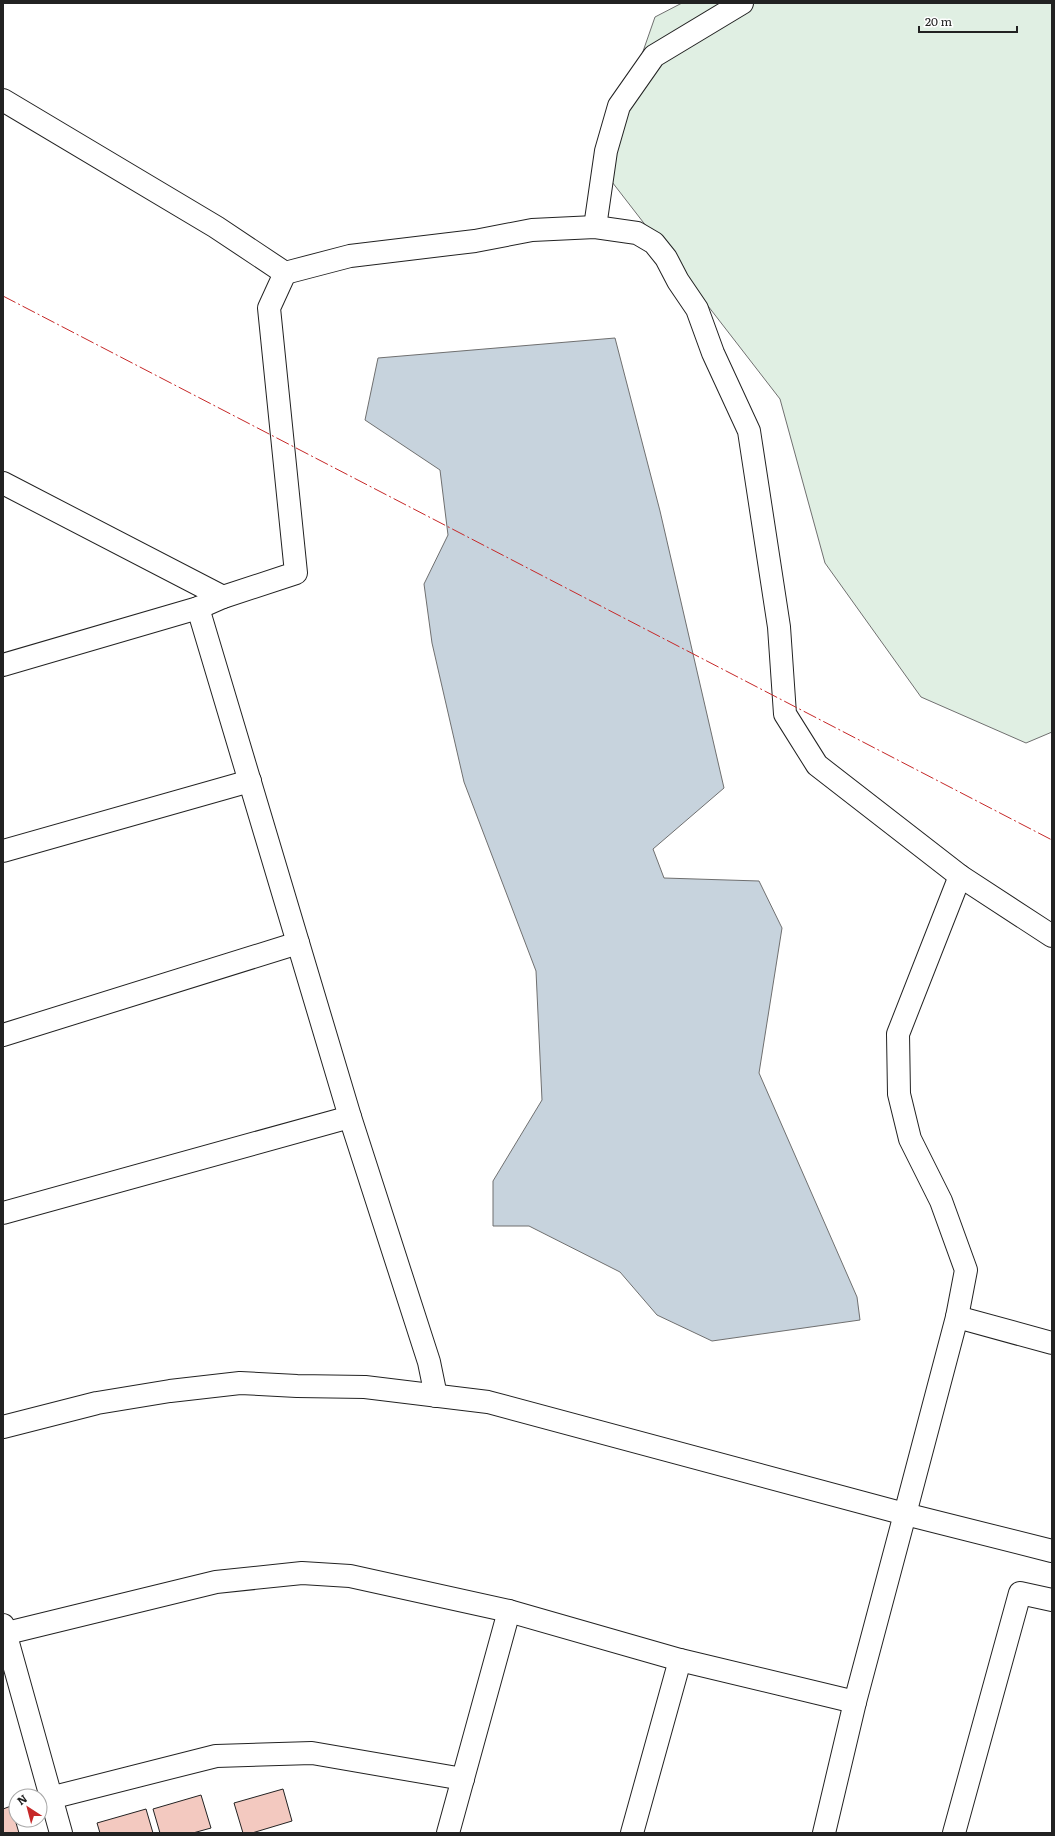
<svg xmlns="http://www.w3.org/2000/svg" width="1055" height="1836" font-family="Literata,serif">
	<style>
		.green { fill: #e0efe3; stroke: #6f6f6f }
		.water { fill: #c7d3dd; stroke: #6f6f6f }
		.building { fill: #f3c9c0; stroke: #222 }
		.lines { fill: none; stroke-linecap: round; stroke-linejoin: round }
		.street-casing { stroke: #222; stroke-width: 24 }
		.secondary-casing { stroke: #222; stroke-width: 24 }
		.street { stroke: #fff; stroke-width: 22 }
		.secondary { stroke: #fff; stroke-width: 22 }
		.power { stroke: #c62828; stroke-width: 1; stroke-dasharray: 14 3 2 3; stroke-linecap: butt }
	</style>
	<rect width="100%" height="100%" fill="#fff"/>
	<polygon class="green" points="682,3 1052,3 1052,732 1026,743 921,697 825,563 780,399 602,169 655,17"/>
	<polygon class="water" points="615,338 660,511 724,788 653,849 664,878 759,881 782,928 759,1073 857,1297 860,1320 712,1341 657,1315 620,1272 529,1226 493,1226 493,1181 542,1100 536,971 464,782 432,643 424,584 448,535 440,470 365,420 378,358"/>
	<g class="building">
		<polygon points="283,1789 292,1821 252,1833 243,1833 234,1803"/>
		<polygon points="201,1795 211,1828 193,1833 160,1833 153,1809"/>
		<polygon points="11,1806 19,1833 3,1833 3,1809"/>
		<polygon points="146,1809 153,1833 100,1833 97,1823"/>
	</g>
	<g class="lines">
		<g class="street-casing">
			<g id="street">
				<polyline points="3,100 216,227 285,273 350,256 475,241 532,230 595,227 637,233 654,243 666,258 678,281 697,309 713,353 749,431 779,627 785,714 817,765 960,876 1052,936"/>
				<polyline points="595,227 606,151 619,106 654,56 742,3"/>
				<polyline points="3,483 223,597"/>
				<polyline points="198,608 350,1117 429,1362 436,1396"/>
				<polyline points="3,665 198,608 223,597 296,573 269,308 285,273"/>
				<polyline points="3,851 250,781"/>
				<polyline points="3,1035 298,943"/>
				<polyline points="3,1213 350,1117"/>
				<polyline points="957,1317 1052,1343"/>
				<polyline points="905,1514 957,1317 966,1270 941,1201 910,1139 899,1094 898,1034 960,876"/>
				<polyline points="3,1634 216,1582 302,1573 350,1576 509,1611 680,1660 855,1702"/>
				<polyline points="50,1798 216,1756 312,1753 463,1779"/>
				<polyline points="448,1833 509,1611"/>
				<polyline points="632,1833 680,1660"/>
				<polyline points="954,1833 1020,1593 1052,1600"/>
			</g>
		</g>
		<g class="secondary-casing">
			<g id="secondary">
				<polyline points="3,1427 97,1403 170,1391 240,1383 297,1386 365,1387 488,1402 905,1514 1052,1551"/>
				<polyline points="3,1625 61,1833"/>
				<polyline points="824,1833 855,1702 905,1514"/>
			</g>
		</g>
		<use href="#street" class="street"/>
		<use href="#secondary" class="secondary"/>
		<polyline class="power" points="3,296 1052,840"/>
	</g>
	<rect width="1055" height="1836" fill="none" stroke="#222222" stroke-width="8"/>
	<g transform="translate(28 1808) rotate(324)"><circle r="19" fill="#ffffff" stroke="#a7a7a7"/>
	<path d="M0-3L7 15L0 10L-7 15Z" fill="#c62828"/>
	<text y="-6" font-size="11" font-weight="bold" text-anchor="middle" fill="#222222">N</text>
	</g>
	<path d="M919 26v6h98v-6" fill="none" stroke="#222222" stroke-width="2"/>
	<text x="925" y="26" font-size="12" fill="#222222" stroke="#ffffff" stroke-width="3" paint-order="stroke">20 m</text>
</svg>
